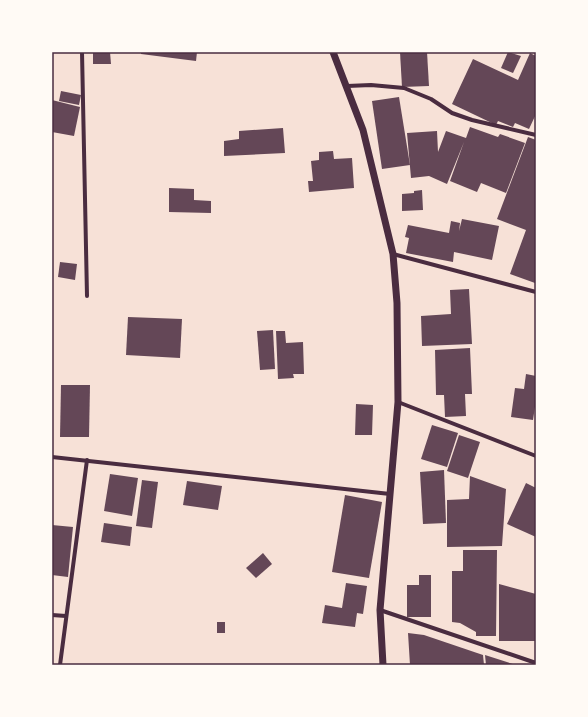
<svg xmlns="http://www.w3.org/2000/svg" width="588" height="717" font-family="Poppins,sans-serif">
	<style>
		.building { fill: #644757 }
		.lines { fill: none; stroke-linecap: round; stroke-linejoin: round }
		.minor { stroke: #4a2c40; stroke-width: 4 }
		.tertiary { stroke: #4a2c40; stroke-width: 7 }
		.neatline { fill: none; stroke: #4a2c40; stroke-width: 1.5 }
	</style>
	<rect width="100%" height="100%" fill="#f7e1d7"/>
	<g class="building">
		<polygon points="93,52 110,52 111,64 93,64"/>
		<polygon points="141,52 197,52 196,61 141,54"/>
		<polygon points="400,52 427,52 429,86 402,87"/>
		<polygon points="508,52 521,56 513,73 501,68"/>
		<polygon points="530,53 536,56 536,114 529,129 515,123 513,127 498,121 496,125 452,104 473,59 518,80"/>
		<polygon points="61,91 81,95 79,105 59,101"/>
		<polygon points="399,97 410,165 382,169 372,101"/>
		<polygon points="52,100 80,107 74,136 52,132"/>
		<polygon points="470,127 498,137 500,134 525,143 506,193 481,183 477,192 450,181 464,142 447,184 429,176 411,178 407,133 437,131 438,152 446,131 466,138"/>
		<polygon points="283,128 285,153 224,156 224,141 239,139 239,131"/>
		<polygon points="528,137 536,140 535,283 510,274 526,230 497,219"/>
		<polygon points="333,151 334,159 352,158 354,188 309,192 308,181 313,181 311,161 319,160 319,152"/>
		<polygon points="169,188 194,189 194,200 211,201 211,213 169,212"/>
		<polygon points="422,190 423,210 402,211 402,194 414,193 414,191"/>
		<polygon points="462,219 499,226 492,260 454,252 453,262 406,253 409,238 405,237 408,225 449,233 451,221 460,223 459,231"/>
		<polygon points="60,262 77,264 75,280 58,277"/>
		<polygon points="469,289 472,344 422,346 421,316 451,314 450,290"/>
		<polygon points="128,317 182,319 180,358 126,355"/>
		<polygon points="273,330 275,369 260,370 257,331"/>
		<polygon points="276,331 285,331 286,343 303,342 304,374 293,374 294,378 278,379"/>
		<polygon points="470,348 472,394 465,394 466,416 445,417 444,395 436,395 435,350"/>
		<polygon points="526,374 536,376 536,400 533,420 511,417 515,388 524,389"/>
		<polygon points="61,385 90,385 89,437 60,437"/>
		<polygon points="356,404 373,405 372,435 355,435"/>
		<polygon points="432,425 458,433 447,467 421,459"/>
		<polygon points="459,435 480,442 468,478 447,471"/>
		<polygon points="444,470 446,523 423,524 420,472"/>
		<polygon points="110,474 138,478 132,516 104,511"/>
		<polygon points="470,476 506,489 502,546 447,547 447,500 469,499"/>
		<polygon points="142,480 158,482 152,528 136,526"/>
		<polygon points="187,481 222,486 218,510 183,505"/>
		<polygon points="526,483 536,488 536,537 507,524"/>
		<polygon points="345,495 382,502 369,578 332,572"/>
		<polygon points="104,523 132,527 130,546 101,542"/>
		<polygon points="52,525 73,527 68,577 52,575"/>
		<polygon points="463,550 497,550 496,636 476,636 476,632 460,623 452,622 452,571 463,571"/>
		<polygon points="263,553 272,564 256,578 246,568"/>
		<polygon points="419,575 431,575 431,617 407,617 407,585 419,585"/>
		<polygon points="346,583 367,586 363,614 357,613 355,627 322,623 325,605 342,608"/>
		<polygon points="499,584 536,594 536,641 499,641"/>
		<rect x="217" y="622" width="8" height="11"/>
		<polygon points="408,633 424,635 483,655 484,665 410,665"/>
		<polygon points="485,655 516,665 486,665"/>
	</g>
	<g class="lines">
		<g class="minor">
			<polyline points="82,52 87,296"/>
			<polyline points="347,86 371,85 404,88 431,99 452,113 472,120 536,135"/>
			<polyline points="393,254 536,292"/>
			<polyline points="398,402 536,456"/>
			<polyline points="52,457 390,494"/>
			<polyline points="380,610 536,663"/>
			<polyline points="52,615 66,616"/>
			<polyline points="60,665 87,460"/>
		</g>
		<polyline class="tertiary" points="333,52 363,130 393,254 397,303 398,402 380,610 383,665"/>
	</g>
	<rect width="588" height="717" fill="none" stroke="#fffaf5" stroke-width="106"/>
	<rect x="53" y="53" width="482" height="611" class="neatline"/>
</svg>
